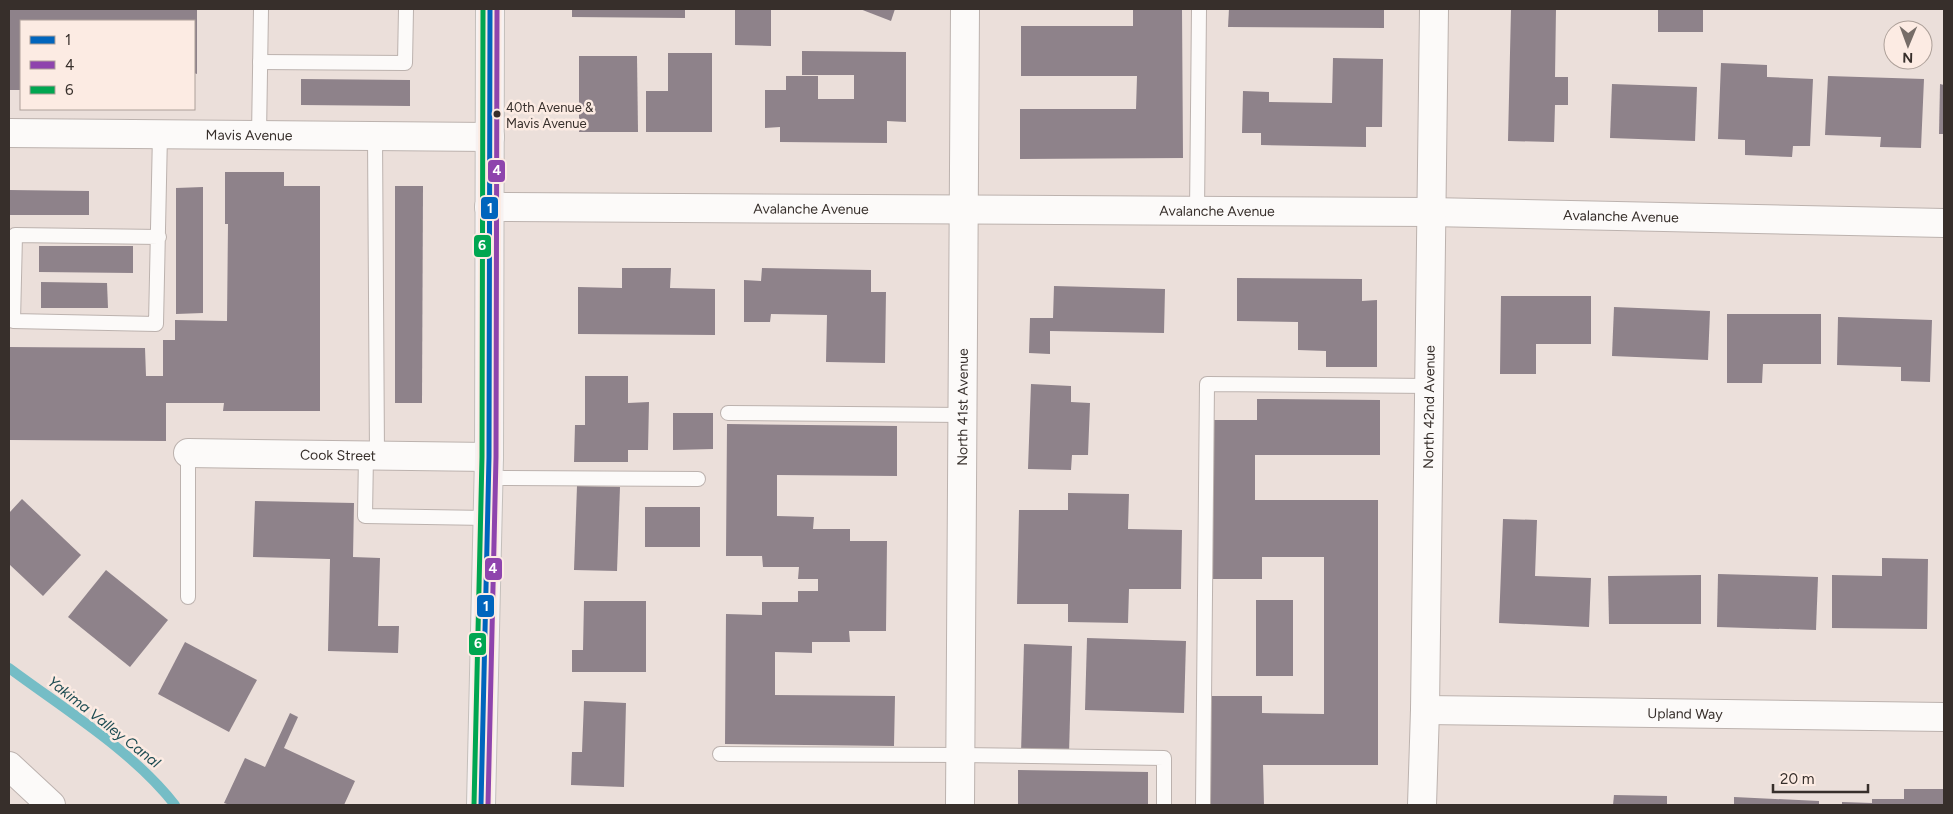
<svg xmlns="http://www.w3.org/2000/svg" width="1953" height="814" font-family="Figtree,sans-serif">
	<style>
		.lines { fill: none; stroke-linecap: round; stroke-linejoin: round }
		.stream { stroke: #75bdc6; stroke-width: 10 }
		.building { fill: #8e828a }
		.lane-casing { stroke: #bcb2ae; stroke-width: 16 }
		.street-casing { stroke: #bcb2ae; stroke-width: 30 }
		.primary-casing { stroke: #c4bfbb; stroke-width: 30 }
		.lane { stroke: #fcfaf9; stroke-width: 14 }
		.street { stroke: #fcfaf9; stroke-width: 28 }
		.primary { stroke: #f7f2f2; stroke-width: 28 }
		.bus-1-casing { stroke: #fcebe3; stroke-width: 9 }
		.bus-2-casing { stroke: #fcebe3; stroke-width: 9 }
		.bus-3-casing { stroke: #fcebe3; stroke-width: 9 }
		.bus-1 { stroke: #0065bd; stroke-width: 5 }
		.bus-2 { stroke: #8e44ad; stroke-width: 5 }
		.bus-3 { stroke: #00a651; stroke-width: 5 }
		.bus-dot { fill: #372f2b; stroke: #fcebe3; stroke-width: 2 }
		.labels { text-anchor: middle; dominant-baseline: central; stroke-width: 5; stroke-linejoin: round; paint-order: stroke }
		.bus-label { font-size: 13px; fill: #372f2b; stroke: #fcebe3; text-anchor: start }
		.street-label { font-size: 14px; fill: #372f2b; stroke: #fcebe3 }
		.water-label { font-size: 15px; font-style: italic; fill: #1e4d53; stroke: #fcebe3 }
		.line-badge { stroke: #fcebe3; stroke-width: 2 }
		.badge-label { font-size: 14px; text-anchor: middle; font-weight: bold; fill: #fff }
	</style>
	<rect width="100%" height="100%" fill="#ebdfda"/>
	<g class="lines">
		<path class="stream" d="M9,668C64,709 133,751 175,805"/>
	</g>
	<g class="building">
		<polygon points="9,9 197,9 197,74 194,73 194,21 21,21 21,90 9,90"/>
		<polygon points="572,9 685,9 685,18 572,17"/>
		<polygon points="735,9 771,9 771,46 735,45"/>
		<polygon points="860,9 895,9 891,21"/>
		<polygon points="1133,9 1182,9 1183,158 1020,159 1020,109 1136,109 1137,76 1021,76 1021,26 1133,26"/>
		<polygon points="1229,9 1384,9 1384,28 1228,27"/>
		<polygon points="1511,9 1556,9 1555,77 1568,77 1568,105 1555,105 1554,142 1508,141"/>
		<rect x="1658" y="9" width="45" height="23"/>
		<polygon points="802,51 906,52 906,122 887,121 887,143 780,142 780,127 765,128 765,90 786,90 786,76 818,76 818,99 854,99 854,75 802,75"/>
		<polygon points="668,53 712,53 712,132 646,132 646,91 668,91"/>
		<polygon points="579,56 637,56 638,132 579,132"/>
		<polygon points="1333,58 1383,59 1382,127 1366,127 1366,147 1261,145 1261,133 1242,133 1243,91 1269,92 1269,102 1332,103"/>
		<polygon points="1721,63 1767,65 1767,77 1813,79 1810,146 1793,146 1792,157 1745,155 1745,140 1718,139"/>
		<polygon points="1828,76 1924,79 1921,148 1880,147 1881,137 1825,135"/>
		<polygon points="301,79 410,80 410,106 301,105"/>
		<polygon points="1612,84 1697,87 1695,141 1610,138"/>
		<polygon points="1940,84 1944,85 1944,134 1939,134"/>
		<polygon points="225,172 284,172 284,186 320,186 320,411 223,411 224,403 166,403 166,441 9,440 9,347 145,348 146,376 163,376 163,340 175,340 175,320 227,321 228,224 225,224"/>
		<polygon points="395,186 423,186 422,403 395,403"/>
		<polygon points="203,187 203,313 176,314 176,188"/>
		<polygon points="9,190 89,191 89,215 9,215"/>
		<polygon points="39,246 133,246 133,273 39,272"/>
		<polygon points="622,268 671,268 670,288 715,289 715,335 578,334 578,287 622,288"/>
		<polygon points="762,268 871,270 871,292 886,292 885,363 826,362 827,315 771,314 770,322 744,322 744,280 761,281"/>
		<polygon points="1237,278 1362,279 1362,301 1377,300 1377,367 1326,367 1326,351 1298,350 1298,322 1237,321"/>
		<polygon points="41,282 107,283 108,308 41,308"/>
		<polygon points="1054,286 1165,289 1164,333 1050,331 1050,354 1029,353 1030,318 1053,318"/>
		<polygon points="1501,296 1591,296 1591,344 1536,344 1536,374 1500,374"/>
		<polygon points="1614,307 1710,311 1708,360 1612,356"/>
		<polygon points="1727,314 1821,314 1821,364 1763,364 1762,383 1727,383"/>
		<polygon points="1838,317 1932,320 1930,382 1901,381 1901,367 1837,365"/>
		<polygon points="585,376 628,376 628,403 649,402 648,450 628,450 628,462 574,462 575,425 585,425"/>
		<polygon points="1031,384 1071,386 1071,402 1090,403 1088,455 1072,455 1071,470 1028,469"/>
		<polygon points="1257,399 1380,400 1380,455 1255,455 1255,500 1378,500 1378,765 1263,765 1264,805 1210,805 1210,696 1262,696 1262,713 1324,714 1324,557 1262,557 1262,579 1213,579 1213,420 1257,420"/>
		<polygon points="673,413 713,413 713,449 673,450"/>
		<polygon points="727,424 897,426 897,476 777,475 777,516 814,517 813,529 850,529 850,541 887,541 886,631 849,631 850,642 812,642 812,653 775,652 775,695 895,696 894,746 725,744 726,614 762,615 762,602 798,602 798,591 818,591 818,579 798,579 799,567 763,567 762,556 726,556"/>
		<polygon points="577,486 620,487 617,571 574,570"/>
		<polygon points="1068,493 1129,494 1128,529 1182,530 1181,589 1129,589 1128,623 1068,622 1068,604 1017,604 1019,510 1068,510"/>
		<polygon points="22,499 81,555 43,596 9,564 9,513"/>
		<polygon points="255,501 354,503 353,557 380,558 378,626 399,626 398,653 328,651 330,559 253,557"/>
		<rect x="645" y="507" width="55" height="40"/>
		<polygon points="1503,519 1537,520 1535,576 1591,578 1589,627 1499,623"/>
		<polygon points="1882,558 1928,559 1927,629 1832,628 1832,575 1882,576"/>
		<polygon points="106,570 168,620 130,667 68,617"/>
		<polygon points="1718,574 1818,577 1816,630 1717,627"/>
		<polygon points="1701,575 1701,624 1609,624 1608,576"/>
		<rect x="1256" y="600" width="37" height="76"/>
		<polygon points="584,601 646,601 646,672 572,672 572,650 583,650"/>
		<polygon points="1087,638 1186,641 1184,713 1085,710"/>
		<polygon points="185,642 257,680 229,732 158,694"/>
		<polygon points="1024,644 1072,646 1069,754 1021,753"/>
		<polygon points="584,701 626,703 624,787 571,785 572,752 582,752"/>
		<polygon points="290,713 298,717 284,748 355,781 344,805 230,805 224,803 245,758 265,767"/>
		<polygon points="1018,770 1148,772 1148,805 1018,805"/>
		<polygon points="1904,789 1943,789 1943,805 1842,805 1842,802 1872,803 1872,799 1904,799"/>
		<polygon points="1614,795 1667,796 1667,805 1613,805"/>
		<polygon points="1734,797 1819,801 1819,805 1734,805"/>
	</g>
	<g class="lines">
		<g class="lane-casing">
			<g id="lane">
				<polyline points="260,62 405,63 406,9"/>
				<polyline points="259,135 261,9"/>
				<polyline points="375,136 377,455"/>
				<polyline points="1197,211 1199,9"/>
				<polyline points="159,237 15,235 13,321 156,324 160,134"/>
				<polyline points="728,413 963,415"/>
				<polyline points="188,453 188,597"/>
				<polyline points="366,455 365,516 487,518"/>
				<polyline points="488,478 698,479"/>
				<polyline points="720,754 961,755 1164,758 1164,805"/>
				<polyline points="1203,805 1207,384 1429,386"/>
			</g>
		</g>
		<g class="street-casing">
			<g id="street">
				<path id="s1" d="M9,133L490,137"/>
				<path id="s2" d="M489,207L1430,212L1944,223"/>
				<path id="s3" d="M188,453L489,457"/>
				<path id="s4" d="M1425,710L1944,717"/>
				<polyline points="9,766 51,805"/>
				<path id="s5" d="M960,805L965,9"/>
				<path id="s6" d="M1422,805L1425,710L1434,9"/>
			</g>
		</g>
		<g class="primary-casing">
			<polyline id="primary" points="481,805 489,457 490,9"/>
		</g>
		<use href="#lane" class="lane"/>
		<use href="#street" class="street"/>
		<use href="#primary" class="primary"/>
		<g class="bus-1-casing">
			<polyline id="bus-1" points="481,805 489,457 490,9"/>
		</g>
		<g class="bus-2-casing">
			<polyline id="bus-2" points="488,805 496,457 497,9"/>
		</g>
		<g class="bus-3-casing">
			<polyline id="bus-3" points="474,805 482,457 483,9"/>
		</g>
		<use href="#bus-1" class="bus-1"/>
		<use href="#bus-2" class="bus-2"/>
		<use href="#bus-3" class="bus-3"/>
	</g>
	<circle class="bus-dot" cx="497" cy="114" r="4.5"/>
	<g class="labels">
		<g class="bus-label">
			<text x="506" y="107">40th Avenue &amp;<tspan x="506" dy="16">Mavis Avenue</tspan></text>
		</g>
		<g class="street-label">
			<text stroke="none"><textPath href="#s1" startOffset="240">Mavis Avenue</textPath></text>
			<text stroke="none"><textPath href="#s2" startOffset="322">Avalanche Avenue</textPath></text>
			<text stroke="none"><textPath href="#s2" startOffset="728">Avalanche Avenue</textPath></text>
			<text stroke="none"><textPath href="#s2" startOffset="1132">Avalanche Avenue</textPath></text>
			<text stroke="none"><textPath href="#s5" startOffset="398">North 41st Avenue</textPath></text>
			<text stroke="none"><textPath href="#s6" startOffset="398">North 42nd Avenue</textPath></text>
			<text stroke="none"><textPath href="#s3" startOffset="150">Cook Street</textPath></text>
			<text stroke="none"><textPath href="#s4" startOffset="260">Upland Way</textPath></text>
		</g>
		<g class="water-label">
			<text transform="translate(104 722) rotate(38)">Yakima Valley Canal</text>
		</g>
	</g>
	<g class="line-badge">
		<rect x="487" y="159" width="19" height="24" rx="5" fill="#8e44ad"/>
		<rect x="480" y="196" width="19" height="24" rx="5" fill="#0065bd"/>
		<rect x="473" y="234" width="19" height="24" rx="5" fill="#00a651"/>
		<rect x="484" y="557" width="19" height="24" rx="5" fill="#8e44ad"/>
		<rect x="476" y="594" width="19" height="24" rx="5" fill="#0065bd"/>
		<rect x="468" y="632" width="19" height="24" rx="5" fill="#00a651"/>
	</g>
	<g class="badge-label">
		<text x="497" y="175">4</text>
		<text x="490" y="213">1</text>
		<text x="482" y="250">6</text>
		<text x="493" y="573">4</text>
		<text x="486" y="611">1</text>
		<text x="478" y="648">6</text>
	</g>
	<rect width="1953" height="814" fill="none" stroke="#372f2b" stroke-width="20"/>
	<rect x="20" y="20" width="175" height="90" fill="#fcebe3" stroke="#ada099"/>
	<rect x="30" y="36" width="25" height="8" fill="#0065bd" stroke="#ada099"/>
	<text x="65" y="45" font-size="15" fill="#372f2b">1</text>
	<rect x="30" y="61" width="25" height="8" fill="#8e44ad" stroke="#ada099"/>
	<text x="65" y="70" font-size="15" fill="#372f2b">4</text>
	<rect x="30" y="86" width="25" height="8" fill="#00a651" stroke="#ada099"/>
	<text x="65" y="95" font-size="15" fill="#372f2b">6</text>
	<g transform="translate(1908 45) rotate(181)"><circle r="24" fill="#fcebe3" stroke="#ada099"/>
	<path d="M0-4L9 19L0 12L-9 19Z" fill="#766d68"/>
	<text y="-8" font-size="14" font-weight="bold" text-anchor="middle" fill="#372f2b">N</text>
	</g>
	<path d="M1773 784v8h95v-8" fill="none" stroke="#372f2b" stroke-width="2.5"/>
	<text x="1780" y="784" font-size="15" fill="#372f2b" stroke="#fcebe3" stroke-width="4" paint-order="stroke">20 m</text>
</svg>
